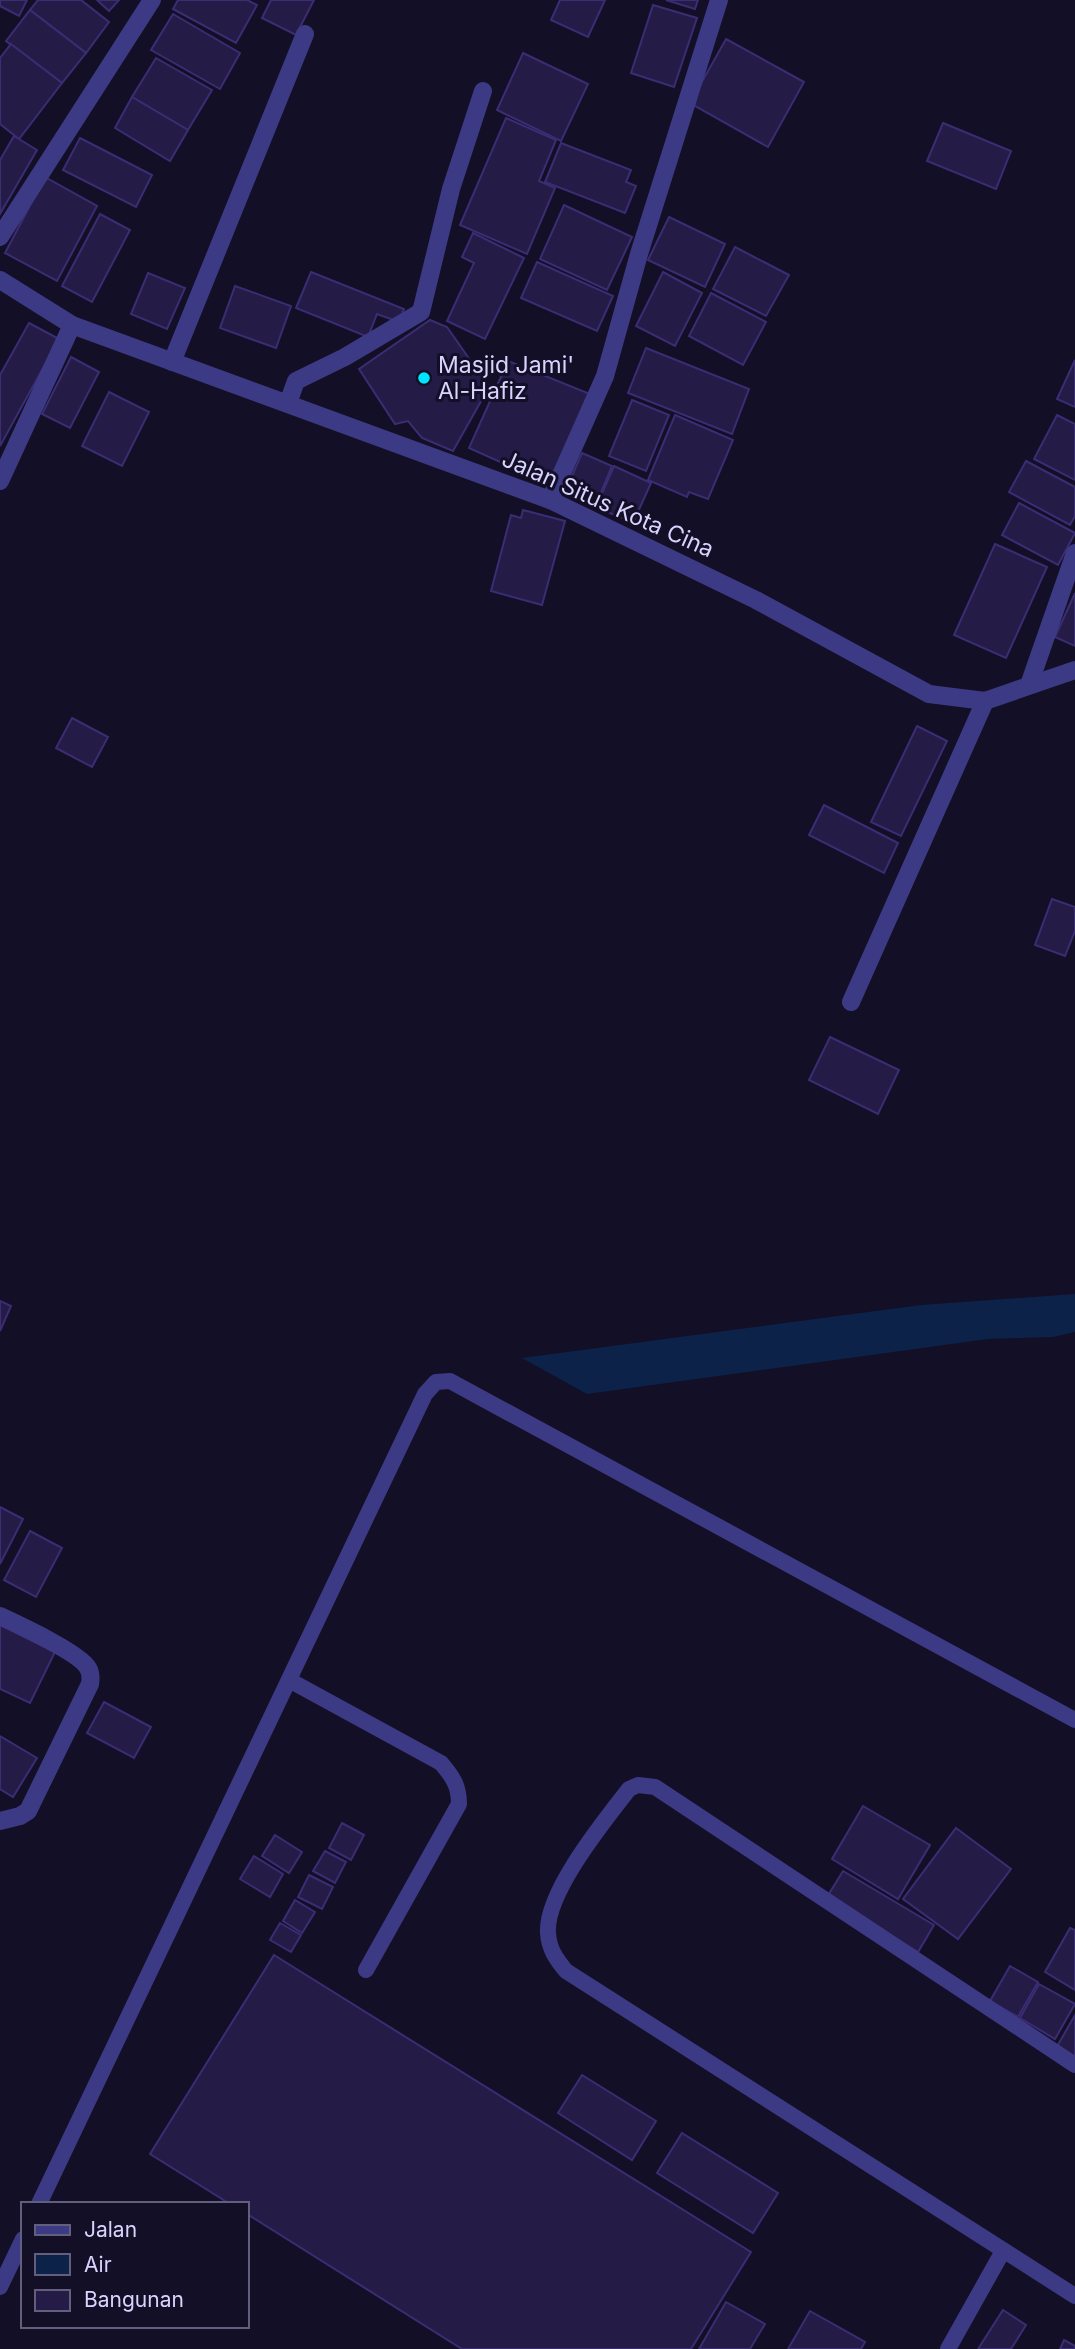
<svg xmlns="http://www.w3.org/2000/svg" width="1075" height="2349" font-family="Inter,sans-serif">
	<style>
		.water { fill: #0c2248 }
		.building { fill: #241b47; stroke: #3b2d73; stroke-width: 2 }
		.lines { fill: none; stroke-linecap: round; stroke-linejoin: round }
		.service { stroke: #3d3a85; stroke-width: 16 }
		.minor { stroke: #3d3a85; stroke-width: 18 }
		.poi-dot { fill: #00e5ff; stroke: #130f26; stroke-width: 2.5 }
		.labels { text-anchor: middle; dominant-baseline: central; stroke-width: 6; stroke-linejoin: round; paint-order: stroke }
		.poi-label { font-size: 23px; fill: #d9d4ff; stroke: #130f26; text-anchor: start }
		.street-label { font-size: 23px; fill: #d9d4ff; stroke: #130f26 }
	</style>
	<rect width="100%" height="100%" fill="#130f26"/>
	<polygon class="water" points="1075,1294 1075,1332 1053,1337 988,1339 587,1394 522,1358 921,1305"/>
	<g class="building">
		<polygon points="0,0 27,0 19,16 0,6"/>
		<polygon points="38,0 81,0 109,22 86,53 30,10"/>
		<polygon points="97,0 119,0 109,11"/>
		<polygon points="178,0 247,0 257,5 236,43 173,9"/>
		<polygon points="271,0 314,0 296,35 262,18"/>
		<polygon points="560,0 605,0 588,37 551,20"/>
		<polygon points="666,0 698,0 695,9"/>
		<polygon points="653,5 697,18 674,87 631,73"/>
		<polygon points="30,10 86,53 62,83 6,41"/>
		<polygon points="173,14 240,53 220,89 151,50"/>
		<polygon points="726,39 804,82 768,147 690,103"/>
		<polygon points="11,44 62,83 19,139 0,124 0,58"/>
		<polygon points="523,53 588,84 561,141 497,110"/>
		<polygon points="156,58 212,90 188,130 132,97"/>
		<polygon points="132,97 188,130 170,161 115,128"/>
		<polygon points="506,118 556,140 539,181 555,188 527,254 460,225"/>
		<polygon points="943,123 1011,151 996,189 927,161"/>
		<polygon points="14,136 37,150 0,214 0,160"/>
		<polygon points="80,138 152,175 136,207 63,170"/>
		<polygon points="561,143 631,170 626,182 636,186 625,213 545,182"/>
		<polygon points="45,177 97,206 57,281 5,253"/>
		<polygon points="564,205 632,237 607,290 540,259"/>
		<polygon points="100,214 130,230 92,302 62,286"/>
		<polygon points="669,217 725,244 705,287 648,260"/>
		<polygon points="473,233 524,258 485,339 447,321 474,263 462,257"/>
		<polygon points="735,247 789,275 766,316 713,289"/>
		<polygon points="537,262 613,296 597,331 521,298"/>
		<polygon points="311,272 404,309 399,322 377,314 368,337 296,308"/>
		<polygon points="663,272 702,293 675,346 636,326"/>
		<polygon points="148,273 185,288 167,329 131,314"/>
		<polygon points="235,286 291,306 276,348 220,328"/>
		<polygon points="711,293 766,322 743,365 689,336"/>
		<polygon points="430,320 447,327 489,387 453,451 422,438 408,421 395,424 359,369"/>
		<polygon points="29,323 59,339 0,446 0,375"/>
		<polygon points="646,348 749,389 732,434 628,393"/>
		<polygon points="71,357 99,372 70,428 42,414"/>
		<polygon points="1075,360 1075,407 1057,399"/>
		<polygon points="508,361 590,394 549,484 469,448"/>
		<polygon points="109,392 149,412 122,466 82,446"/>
		<polygon points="632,400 669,415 646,471 609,456"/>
		<polygon points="675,415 733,440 708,499 689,492 687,497 648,480"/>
		<polygon points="1057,415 1075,424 1075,480 1034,459"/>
		<polygon points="582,453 612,466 596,505 565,492"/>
		<polygon points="1026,461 1075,487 1075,516 1070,525 1009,492"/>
		<polygon points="614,466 651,483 633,523 596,507"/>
		<polygon points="1019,503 1075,533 1058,565 1002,535"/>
		<polygon points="523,510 565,521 542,605 491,591 511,515 521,518"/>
		<polygon points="995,544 1047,567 1006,658 954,635"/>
		<polygon points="1075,593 1075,646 1055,637"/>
		<polygon points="72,718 108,737 92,767 56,748"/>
		<polygon points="917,726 947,741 901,836 871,822"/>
		<polygon points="824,805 898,843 884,873 809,835"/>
		<polygon points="1052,899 1075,907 1075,931 1065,956 1035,945"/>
		<polygon points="830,1037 899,1070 878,1114 809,1080"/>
		<polygon points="0,1301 11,1306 0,1331"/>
		<polygon points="0,1507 23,1519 0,1564"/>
		<polygon points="30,1531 62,1548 36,1597 4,1580"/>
		<polygon points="0,1625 55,1652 30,1703 0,1689"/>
		<polygon points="104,1702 151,1727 134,1758 87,1733"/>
		<polygon points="0,1736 37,1758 13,1797 0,1789"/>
		<polygon points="863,1806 930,1845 898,1899 832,1859"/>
		<polygon points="342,1823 364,1835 351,1860 329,1848"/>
		<polygon points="956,1828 1011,1869 958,1939 903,1899"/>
		<polygon points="275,1835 302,1852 289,1873 262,1856"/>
		<polygon points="325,1851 346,1862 335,1883 313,1871"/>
		<polygon points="254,1856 283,1874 270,1897 240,1879"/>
		<polygon points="843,1871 934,1925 918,1952 827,1897"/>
		<polygon points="309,1875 333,1887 322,1909 298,1897"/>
		<polygon points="295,1900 315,1912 302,1933 283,1921"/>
		<polygon points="280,1923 301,1935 291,1952 270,1940"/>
		<polygon points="1070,1928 1075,1930 1075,1990 1045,1972"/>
		<polygon points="274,1955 751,2252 691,2349 462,2349 247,2214 247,2204 230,2204 150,2154"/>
		<polygon points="1010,1966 1038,1982 1018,2017 990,2001"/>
		<polygon points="1039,1984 1075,2004 1055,2039 1020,2018"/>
		<polygon points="1075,2015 1075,2056 1055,2050"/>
		<polygon points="582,2075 656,2121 632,2160 558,2113"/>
		<polygon points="682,2133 778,2193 753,2233 657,2173"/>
		<polygon points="726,2302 765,2324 750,2349 699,2349"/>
		<polygon points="1003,2310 1026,2325 1011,2349 978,2349"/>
		<polygon points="810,2311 865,2342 861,2349 788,2349"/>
		<polygon points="1064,2340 1075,2346 1075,2349 1060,2349"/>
	</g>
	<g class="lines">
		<g class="service">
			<path d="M289,1680L441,1763C453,1777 459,1786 459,1804L366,1970"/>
			<path d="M1075,2065L655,1787L638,1785L629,1789C605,1820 545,1893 548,1933C549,1949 556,1959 566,1971L1075,2296"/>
			<polyline points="39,2204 425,1394 436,1382 450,1381 1075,1720"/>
			<polyline points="0,2287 23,2239"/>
			<polyline points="948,2349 1003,2251"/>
		</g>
		<g class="minor">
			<polyline points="0,237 152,0"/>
			<polyline points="0,280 72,325 550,500 756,600 929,694 985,701 1075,670"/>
			<polyline points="172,362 305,34"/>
			<polyline points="288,403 296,381 345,357 421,312 451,189 483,91"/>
			<polyline points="0,481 72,325"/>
			<polyline points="550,500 605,376 639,254 719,0"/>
			<polyline points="1029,685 1075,553"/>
			<polyline points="851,1002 985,701"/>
			<path d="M0,1616C17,1624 80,1653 88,1668C91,1673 91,1678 90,1684L28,1811L20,1816L0,1821"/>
		</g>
	</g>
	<circle class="poi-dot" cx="424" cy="378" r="7"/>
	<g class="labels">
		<g class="poi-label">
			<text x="438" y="365">Masjid Jami'<tspan x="438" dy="26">Al-Hafiz</tspan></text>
		</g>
		<g class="street-label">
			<text transform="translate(608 504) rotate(24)">Jalan Situs Kota Cina</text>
		</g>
	</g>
	<rect x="21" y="2202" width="228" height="126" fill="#130f26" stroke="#625e7d" stroke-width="2"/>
	<rect x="35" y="2225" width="35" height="10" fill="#3d3a85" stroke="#625e7d" stroke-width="2"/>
	<text x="84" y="2237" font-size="21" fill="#d9d4ff">Jalan</text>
	<rect x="35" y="2254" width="35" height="21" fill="#0c2248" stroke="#625e7d" stroke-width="2"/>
	<text x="84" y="2272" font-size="21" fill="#d9d4ff">Air</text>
	<rect x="35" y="2290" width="35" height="21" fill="#241b47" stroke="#625e7d" stroke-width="2"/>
	<text x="84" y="2307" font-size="21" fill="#d9d4ff">Bangunan</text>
</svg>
